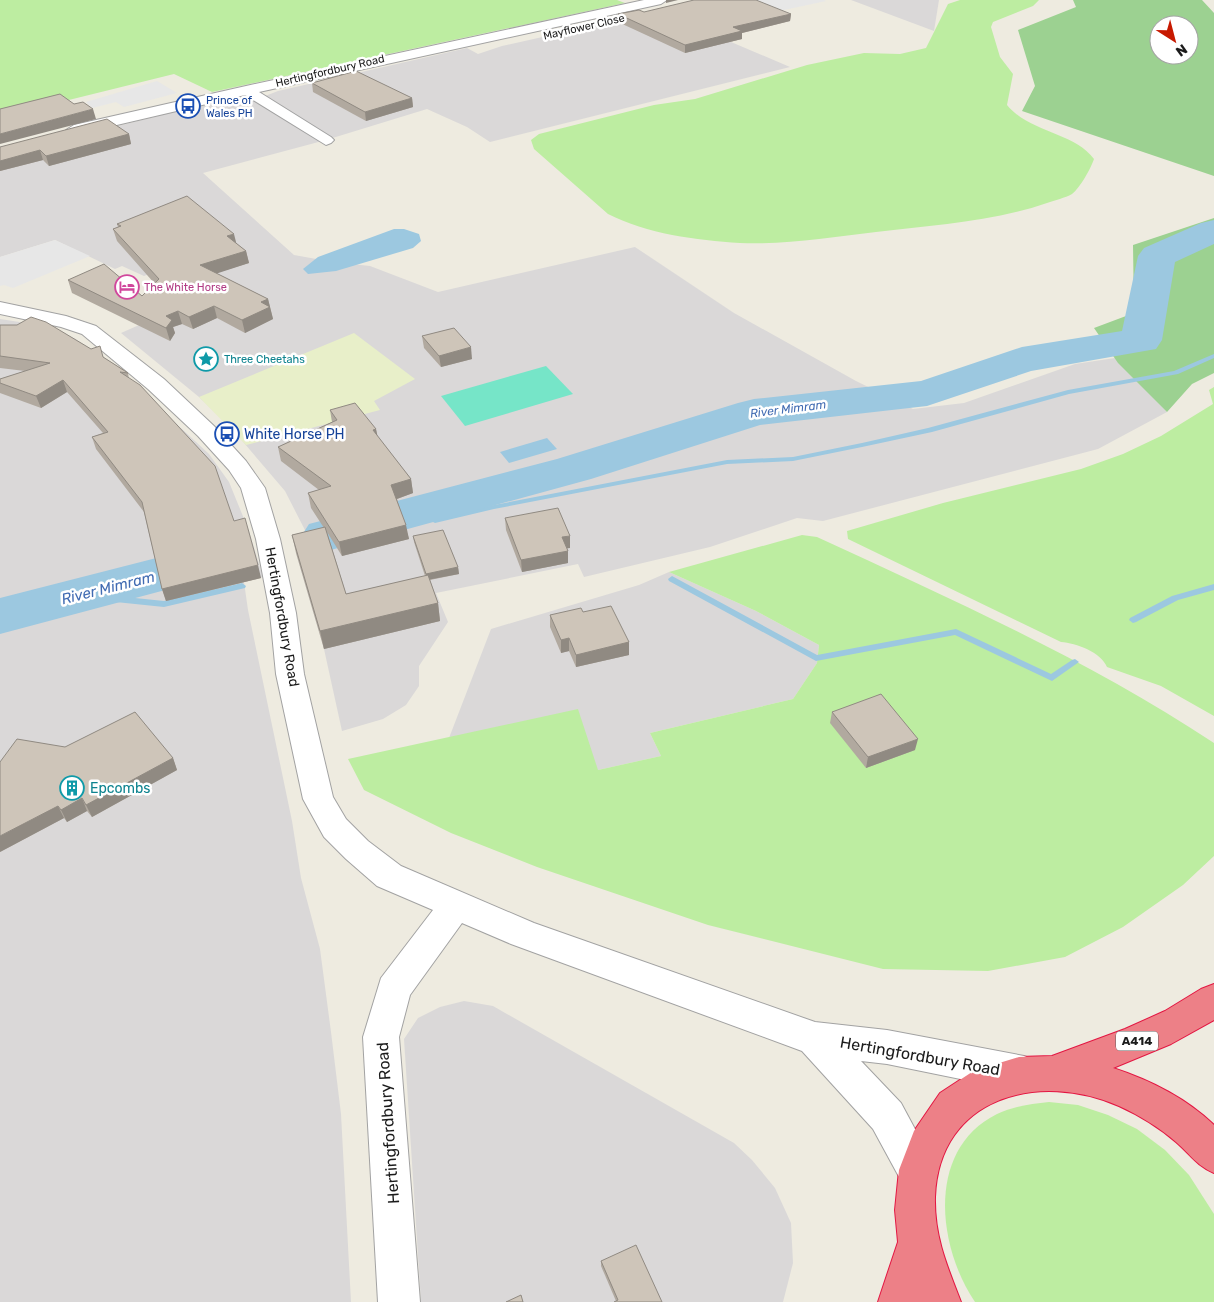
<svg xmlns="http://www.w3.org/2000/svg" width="1214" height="1302" font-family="Rubik,sans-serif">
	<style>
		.residential { fill: #dad8d8 }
		.farmland { fill: #e8efc9 }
		.grass { fill: #bdeda1 }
		.forest { fill: #9cd191; fill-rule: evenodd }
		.pitch { fill: #76e5c8 }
		.parking { fill: #e7e7e7 }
		.water { fill: #9cc8e0 }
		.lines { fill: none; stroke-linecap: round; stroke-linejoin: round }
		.stream { fill: #9cc8e0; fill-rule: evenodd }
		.river { fill: #9cc8e0; fill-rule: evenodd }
		.street-casing { stroke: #a2a2a2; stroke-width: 2 }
		.highway-casing { stroke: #e31642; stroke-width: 2 }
		.street { fill: #fff; fill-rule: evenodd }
		.highway { fill: #ed8087; fill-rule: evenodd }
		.wall { fill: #b1a99f }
		.shaded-wall { fill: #908a82 }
		.building { fill: #cec5b9; stroke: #908a82 }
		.labels { text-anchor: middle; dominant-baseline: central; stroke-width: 5; stroke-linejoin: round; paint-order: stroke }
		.far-street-label { font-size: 11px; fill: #1b1b1b; stroke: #fff }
		.far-transit-label { font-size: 11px; fill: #164399; stroke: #fff; text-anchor: start }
		.far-hotel-label { font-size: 11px; fill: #b23c85; stroke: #fff; text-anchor: start }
		.far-culture-label { font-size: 11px; fill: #0d838f; stroke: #fff; text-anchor: start }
		.far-water-label { font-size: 12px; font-style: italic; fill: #416bb2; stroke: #fff }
		.shield { fill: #fff; stroke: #5f5f5f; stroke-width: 1 }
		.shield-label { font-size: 12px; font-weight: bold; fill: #1b1b1b }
		.transit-label { font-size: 14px; fill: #164399; stroke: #fff; text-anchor: start }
		.street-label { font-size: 14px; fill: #1b1b1b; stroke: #fff }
		.culture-label { font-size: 14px; fill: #0d838f; stroke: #fff; text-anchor: start }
		.water-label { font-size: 15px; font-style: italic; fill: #416bb2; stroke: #fff }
		.near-street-label { font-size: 16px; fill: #1b1b1b; stroke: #fff }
	</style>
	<rect width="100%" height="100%" fill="#eeebe0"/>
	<g class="residential">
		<polygon points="851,0 939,0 934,31"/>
		<polygon points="658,11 790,67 490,142 467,127 427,109 326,140 203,173 294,255 333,262 370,266 438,292 635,247 734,313 856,381 913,409 964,403 1075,364 1115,358 1167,412 1098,449 823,521 797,518 710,547 584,577 578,564 436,593 448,622 419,666 419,686 406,705 383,719 342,731 324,649 296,553 300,552 308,536 285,491 233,430 199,397 121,333 198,299 149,274 144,276 122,266 115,269 55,240 0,257 0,155 235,97 249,95 260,98 278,91 467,48 478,54 502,46"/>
		<polygon points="0,319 39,325 74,338 114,366 209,454 229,482 249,531 263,577 244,582 248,610 292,821 301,878 320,949 331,1032 341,1114 351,1302 0,1302"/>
		<polygon points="669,572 756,611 819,645 817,663 793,699 650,733 661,756 598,770 449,738 491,629 639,585"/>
		<polygon points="464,1001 493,1006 734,1143 752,1160 775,1188 791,1223 793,1263 783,1302 421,1302 404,1039 418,1018 440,1007"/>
	</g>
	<polygon class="farmland" points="354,333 415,379 374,401 380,410 246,445 199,397"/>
	<g class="grass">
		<polygon points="0,0 617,0 625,3 212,92 174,74 0,117"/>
		<path d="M960,0H1039L1033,6L993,22L991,27L1000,57L1013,74L1007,105C1030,133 1074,132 1094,159C1091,168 1080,188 1072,194C1065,198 1055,200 1047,203C992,222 933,225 876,232C831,237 785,245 740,243C696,240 647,234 608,214L534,149L531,140L539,134L654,105L695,99L807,65L864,53L900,54L926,48L948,4Z"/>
		<path d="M1214,387V716L1161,686L1107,667C1101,652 1076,643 1061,642L848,539L847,531L943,503L1081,469L1123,454L1161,436L1213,404L1209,390Z"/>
		<path d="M802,535L817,537C951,599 1091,661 1214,743V856L1183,885L1123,927L1065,957L988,971L883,969L708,925L537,867L451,833L364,790L348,759L578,709L598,770L661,756L650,733L793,699L817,663L819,645L756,611L669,572Z"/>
		<path d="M1049,1102L1078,1105L1108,1115L1137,1129L1165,1150L1189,1175L1214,1214V1302H975C937,1246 926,1149 997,1114C1014,1106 1031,1104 1049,1102Z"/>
	</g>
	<g class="forest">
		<path d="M1073,0H1202L1214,13V176L1022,111L1035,86L1018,30L1076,7ZM1159,25H1189V55H1159Z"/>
		<polygon points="1214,218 1214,373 1192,384 1167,412 1118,363 1094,328 1134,313 1133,245"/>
	</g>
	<polygon class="pitch" points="546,366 573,394 465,426 441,396"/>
	<g class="parking">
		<polygon points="721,0 824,0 826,1 770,13"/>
		<polygon points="157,81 177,93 124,107 116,102 92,108 86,102"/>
		<polygon points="55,240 90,256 13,288 4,285 0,286 0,257"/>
	</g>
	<g class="water">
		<polygon points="394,229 404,229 419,234 421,241 413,248 336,271 308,274 303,269 318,257"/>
		<polygon points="547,438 557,449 509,463 500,452"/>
	</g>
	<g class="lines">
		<g class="stream">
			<polygon points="1214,354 1214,358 1178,374 1069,394 932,432 862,447 793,461 727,464 494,509 435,523 431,521 432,519 494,505 727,460 793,457 862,443 928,428 1068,390 1174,371"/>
			<polygon points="672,576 817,655 956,629 1051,674 1072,660 1075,659 1079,662 1052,681 955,635 816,661 669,581 668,579"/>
			<polygon points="242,583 246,586 245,588 164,607 77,598 73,595 77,592 164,601"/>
			<polygon points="1214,584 1214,590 1178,600 1136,622 1133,623 1129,620 1130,618 1172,596"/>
		</g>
		<g class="river">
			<polygon points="1214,220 1214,244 1175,262 1162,340 1156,349 1031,371 927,406 760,425 591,479 327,551 309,546 302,535 309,524 557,459 738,403 754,399 921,381 1022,347 1122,331 1138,256 1144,248 1201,223"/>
			<polygon points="215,543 233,548 241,560 233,572 0,634 0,598"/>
		</g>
		<g class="street-casing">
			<g id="street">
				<polygon points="644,0 667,0 661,4 259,92 331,137 334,140 331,143 326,145 245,95 74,135 66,130 74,125 246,86"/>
				<polygon points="0,302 66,316 96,326 164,379 214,426 246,461 265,488 280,539 296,613 304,674 333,797 346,819 368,841 401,866 534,923 815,1022 887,1030 1024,1056 1037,1061 1043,1074 1037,1087 1024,1092 887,1064 861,1061 901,1103 938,1172 932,1186 918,1192 904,1186 873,1129 802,1051 511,944 462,923 410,995 399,1037 420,1302 378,1302 363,1037 381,978 433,910 377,886 346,859 324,837 303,799 276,674 270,613 256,539 241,488 229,470 198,436 148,389 82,334 61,327 0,314"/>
			</g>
		</g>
		<g class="highway-casing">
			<path id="highway" d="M1214,984V1020L1171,1044L1113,1068C1150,1080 1186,1098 1214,1125V1173C1196,1165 1191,1155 1176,1142C1160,1128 1139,1115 1119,1106C1039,1071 939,1096 935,1197C934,1236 947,1266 961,1302H878L898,1242L895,1210L899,1170L914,1131L940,1093L972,1072L986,1067L1019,1057L1052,1056L1125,1029L1165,1011L1201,989Z"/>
		</g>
		<use href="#street" class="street"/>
		<use href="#highway" class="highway"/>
	</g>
	<g class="wall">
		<polygon points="644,12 791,14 790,21 742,33 742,39 685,53 618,22 618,14"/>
		<polygon points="312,83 412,98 413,107 366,121 313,92"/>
		<polygon points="129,134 131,144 49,166 43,160 0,171 0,147"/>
		<polygon points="117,224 236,243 246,251 249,263 216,273 268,299 273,319 245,333 217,318 193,329 182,324 173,327 175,333 170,341 72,293 68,280 142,296 155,284 117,241 113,229 118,227"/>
		<polygon points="0,325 103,357 128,373 129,379 234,521 261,578 166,601 162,589 144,512 96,449 92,437 103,433 67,392 41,408 0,393 0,379 25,371 0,368"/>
		<polygon points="422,336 472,359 441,367 424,348"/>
		<polygon points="330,410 376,429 377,436 411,479 413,493 397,499 409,539 342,556 327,532 346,594 425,576 414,542 413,536 458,567 459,574 430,580 438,603 440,621 324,649 296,553 292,535 324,528 311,508 308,493 319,490 281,461 278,447 332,422"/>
		<polygon points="505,518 570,548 567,548 568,551 568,563 522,572 506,530"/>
		<polygon points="583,612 629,642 629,655 576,667 569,651 561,653 550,627 550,615"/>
		<polygon points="832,712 915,750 866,768 830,723"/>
		<polygon points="65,747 173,758 177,770 92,817 87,811 67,822 64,818 0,852"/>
		<polygon points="601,1261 662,1302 616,1301 601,1266"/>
	</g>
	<g class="shaded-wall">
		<polygon points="666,0 678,0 666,3"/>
		<polygon points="791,14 790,21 742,33 742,39 685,53 685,45 733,27"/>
		<polygon points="412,98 413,107 366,121 365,112"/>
		<polygon points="93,109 96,119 0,144 0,134"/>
		<polygon points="129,134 131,144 49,166 46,156"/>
		<polygon points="40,150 43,160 0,171 0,161"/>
		<polygon points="234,234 237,246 227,236"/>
		<polygon points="246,251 249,263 203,278 200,265"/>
		<polygon points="268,299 273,319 245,333 242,320 261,302"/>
		<polygon points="214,306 217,318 193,329 189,317"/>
		<polygon points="178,311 182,324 173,327 175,333 170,341 166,328 166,316"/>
		<polygon points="471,347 472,359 441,367 439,356"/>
		<polygon points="63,380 67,392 41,408 36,396"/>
		<polygon points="376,429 379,443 373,430"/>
		<polygon points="411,479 413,493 394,500 391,485"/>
		<polygon points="406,525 409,539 342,556 339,542"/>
		<polygon points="570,536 570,548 562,549 562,537"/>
		<polygon points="568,551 568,563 522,572 521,560"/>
		<polygon points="258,565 261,578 166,601 162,589"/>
		<polygon points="458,567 459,574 427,580 426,574"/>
		<polygon points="438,603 440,621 324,649 320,631"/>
		<polygon points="569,638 569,651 561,653 561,640"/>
		<polygon points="629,642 629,655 576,667 576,655"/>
		<polygon points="918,739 915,750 866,768 868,757"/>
		<polygon points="173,758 177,770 92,817 86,805"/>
		<polygon points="82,798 87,811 67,822 61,810"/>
		<polygon points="58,806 64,818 0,852 0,836"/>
	</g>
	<g class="building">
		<polygon points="694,0 756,0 791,14 733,27 742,31 685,45 618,14 639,10 644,12"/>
		<polygon points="356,71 412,98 365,112 312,83"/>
		<polygon points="60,94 74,104 83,102 93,109 0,134 0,109"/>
		<polygon points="107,119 129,134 46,156 40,150 0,161 0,147"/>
		<polygon points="187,196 234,234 227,236 246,251 200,265 268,299 261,302 270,307 242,320 214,306 189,317 178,311 166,316 172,320 166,328 68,280 104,264 142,296 159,279 113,229 121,226 117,224"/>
		<polygon points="31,317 46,322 91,349 100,346 103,357 128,373 120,372 140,385 215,466 234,521 245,518 258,565 162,589 142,502 92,437 108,432 63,380 36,396 0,383 0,379 50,363 0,356 0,325 17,325"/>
		<polygon points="454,328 471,347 439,356 422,336"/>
		<polygon points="355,403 376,429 373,430 411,479 391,485 406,525 339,542 308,493 331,486 278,447 337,420 330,410"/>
		<polygon points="558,508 570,536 562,537 568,551 521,560 505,518"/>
		<polygon points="325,527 346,594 428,575 438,603 320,631 292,535"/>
		<polygon points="443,530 458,567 426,574 413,536"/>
		<polygon points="611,606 629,642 576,655 569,638 561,640 550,615 581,608 583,612"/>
		<polygon points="881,694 918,739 868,757 832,712"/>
		<polygon points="135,712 173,758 86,805 82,798 61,810 58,806 0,836 0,762 17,739 65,747"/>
		<polygon points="636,1245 662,1302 614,1302 618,1300 601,1261"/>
		<polygon points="521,1295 523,1302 506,1302"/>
	</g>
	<defs>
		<g id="bus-ring" transform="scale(1.25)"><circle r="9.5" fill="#fff" stroke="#1a4fb4" stroke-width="1.5"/><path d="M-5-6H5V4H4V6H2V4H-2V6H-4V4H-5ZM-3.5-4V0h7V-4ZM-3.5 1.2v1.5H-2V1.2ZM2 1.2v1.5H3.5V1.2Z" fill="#1a4fb4"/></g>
		<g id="hotel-ring" transform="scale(1.25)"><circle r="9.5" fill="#fff" stroke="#d1479c" stroke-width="1.5"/><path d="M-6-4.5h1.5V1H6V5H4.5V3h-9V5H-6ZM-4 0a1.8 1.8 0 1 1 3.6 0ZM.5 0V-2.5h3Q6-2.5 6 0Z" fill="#d1479c"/></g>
		<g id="sight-ring" transform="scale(1.25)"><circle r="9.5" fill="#fff" stroke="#0f9aa8" stroke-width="1.5"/><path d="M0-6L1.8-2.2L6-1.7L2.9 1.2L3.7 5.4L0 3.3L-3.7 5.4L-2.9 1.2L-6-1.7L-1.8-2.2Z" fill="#0f9aa8"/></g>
		<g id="building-ring" transform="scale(1.25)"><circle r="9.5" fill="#fff" stroke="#0f9aa8" stroke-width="1.5"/><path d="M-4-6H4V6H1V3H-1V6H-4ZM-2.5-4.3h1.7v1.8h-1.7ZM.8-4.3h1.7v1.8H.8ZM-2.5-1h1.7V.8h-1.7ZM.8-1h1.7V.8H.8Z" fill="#0f9aa8"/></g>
	</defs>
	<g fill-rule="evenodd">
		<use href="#bus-ring" x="188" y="106"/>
		<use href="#hotel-ring" x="127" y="287"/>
		<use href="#sight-ring" x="206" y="359"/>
		<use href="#bus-ring" x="227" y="434"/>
		<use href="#building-ring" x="72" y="788"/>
	</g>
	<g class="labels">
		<g class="far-street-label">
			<text transform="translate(584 27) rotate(-13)">Mayflower Close</text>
			<text transform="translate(330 71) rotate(-13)">Hertingfordbury Road</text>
		</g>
		<g class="far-transit-label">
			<text x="206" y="100">Prince of<tspan x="206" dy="13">Wales PH</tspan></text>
		</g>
		<g class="far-hotel-label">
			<text x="144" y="287">The White Horse</text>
		</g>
		<g class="far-culture-label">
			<text x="224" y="359">Three Cheetahs</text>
		</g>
		<g class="far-water-label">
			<text transform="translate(788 409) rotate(-7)">River Mimram</text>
		</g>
		<rect class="shield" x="1116" y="1031.5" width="42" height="19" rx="4"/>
		<g class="shield-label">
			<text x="1137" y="1041">A414</text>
		</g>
		<g class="transit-label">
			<text x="244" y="434">White Horse PH</text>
		</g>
		<g class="street-label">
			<text transform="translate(282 617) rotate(80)">Hertingfordbury Road</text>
		</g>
		<g class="culture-label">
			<text x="90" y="788">Epcombs</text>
		</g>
		<g class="water-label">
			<text transform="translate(108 588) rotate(-14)">River Mimram</text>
		</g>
		<g class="near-street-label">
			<text transform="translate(920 1056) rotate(10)">Hertingfordbury Road</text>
			<text transform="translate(388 1123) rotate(-94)">Hertingfordbury Road</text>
		</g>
	</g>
	<g transform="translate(1174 40) rotate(144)"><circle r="24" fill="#ffffff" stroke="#a4a4a4"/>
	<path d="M0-4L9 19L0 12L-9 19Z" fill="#c71900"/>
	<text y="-8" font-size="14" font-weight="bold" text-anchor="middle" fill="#1b1b1b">N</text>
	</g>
</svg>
